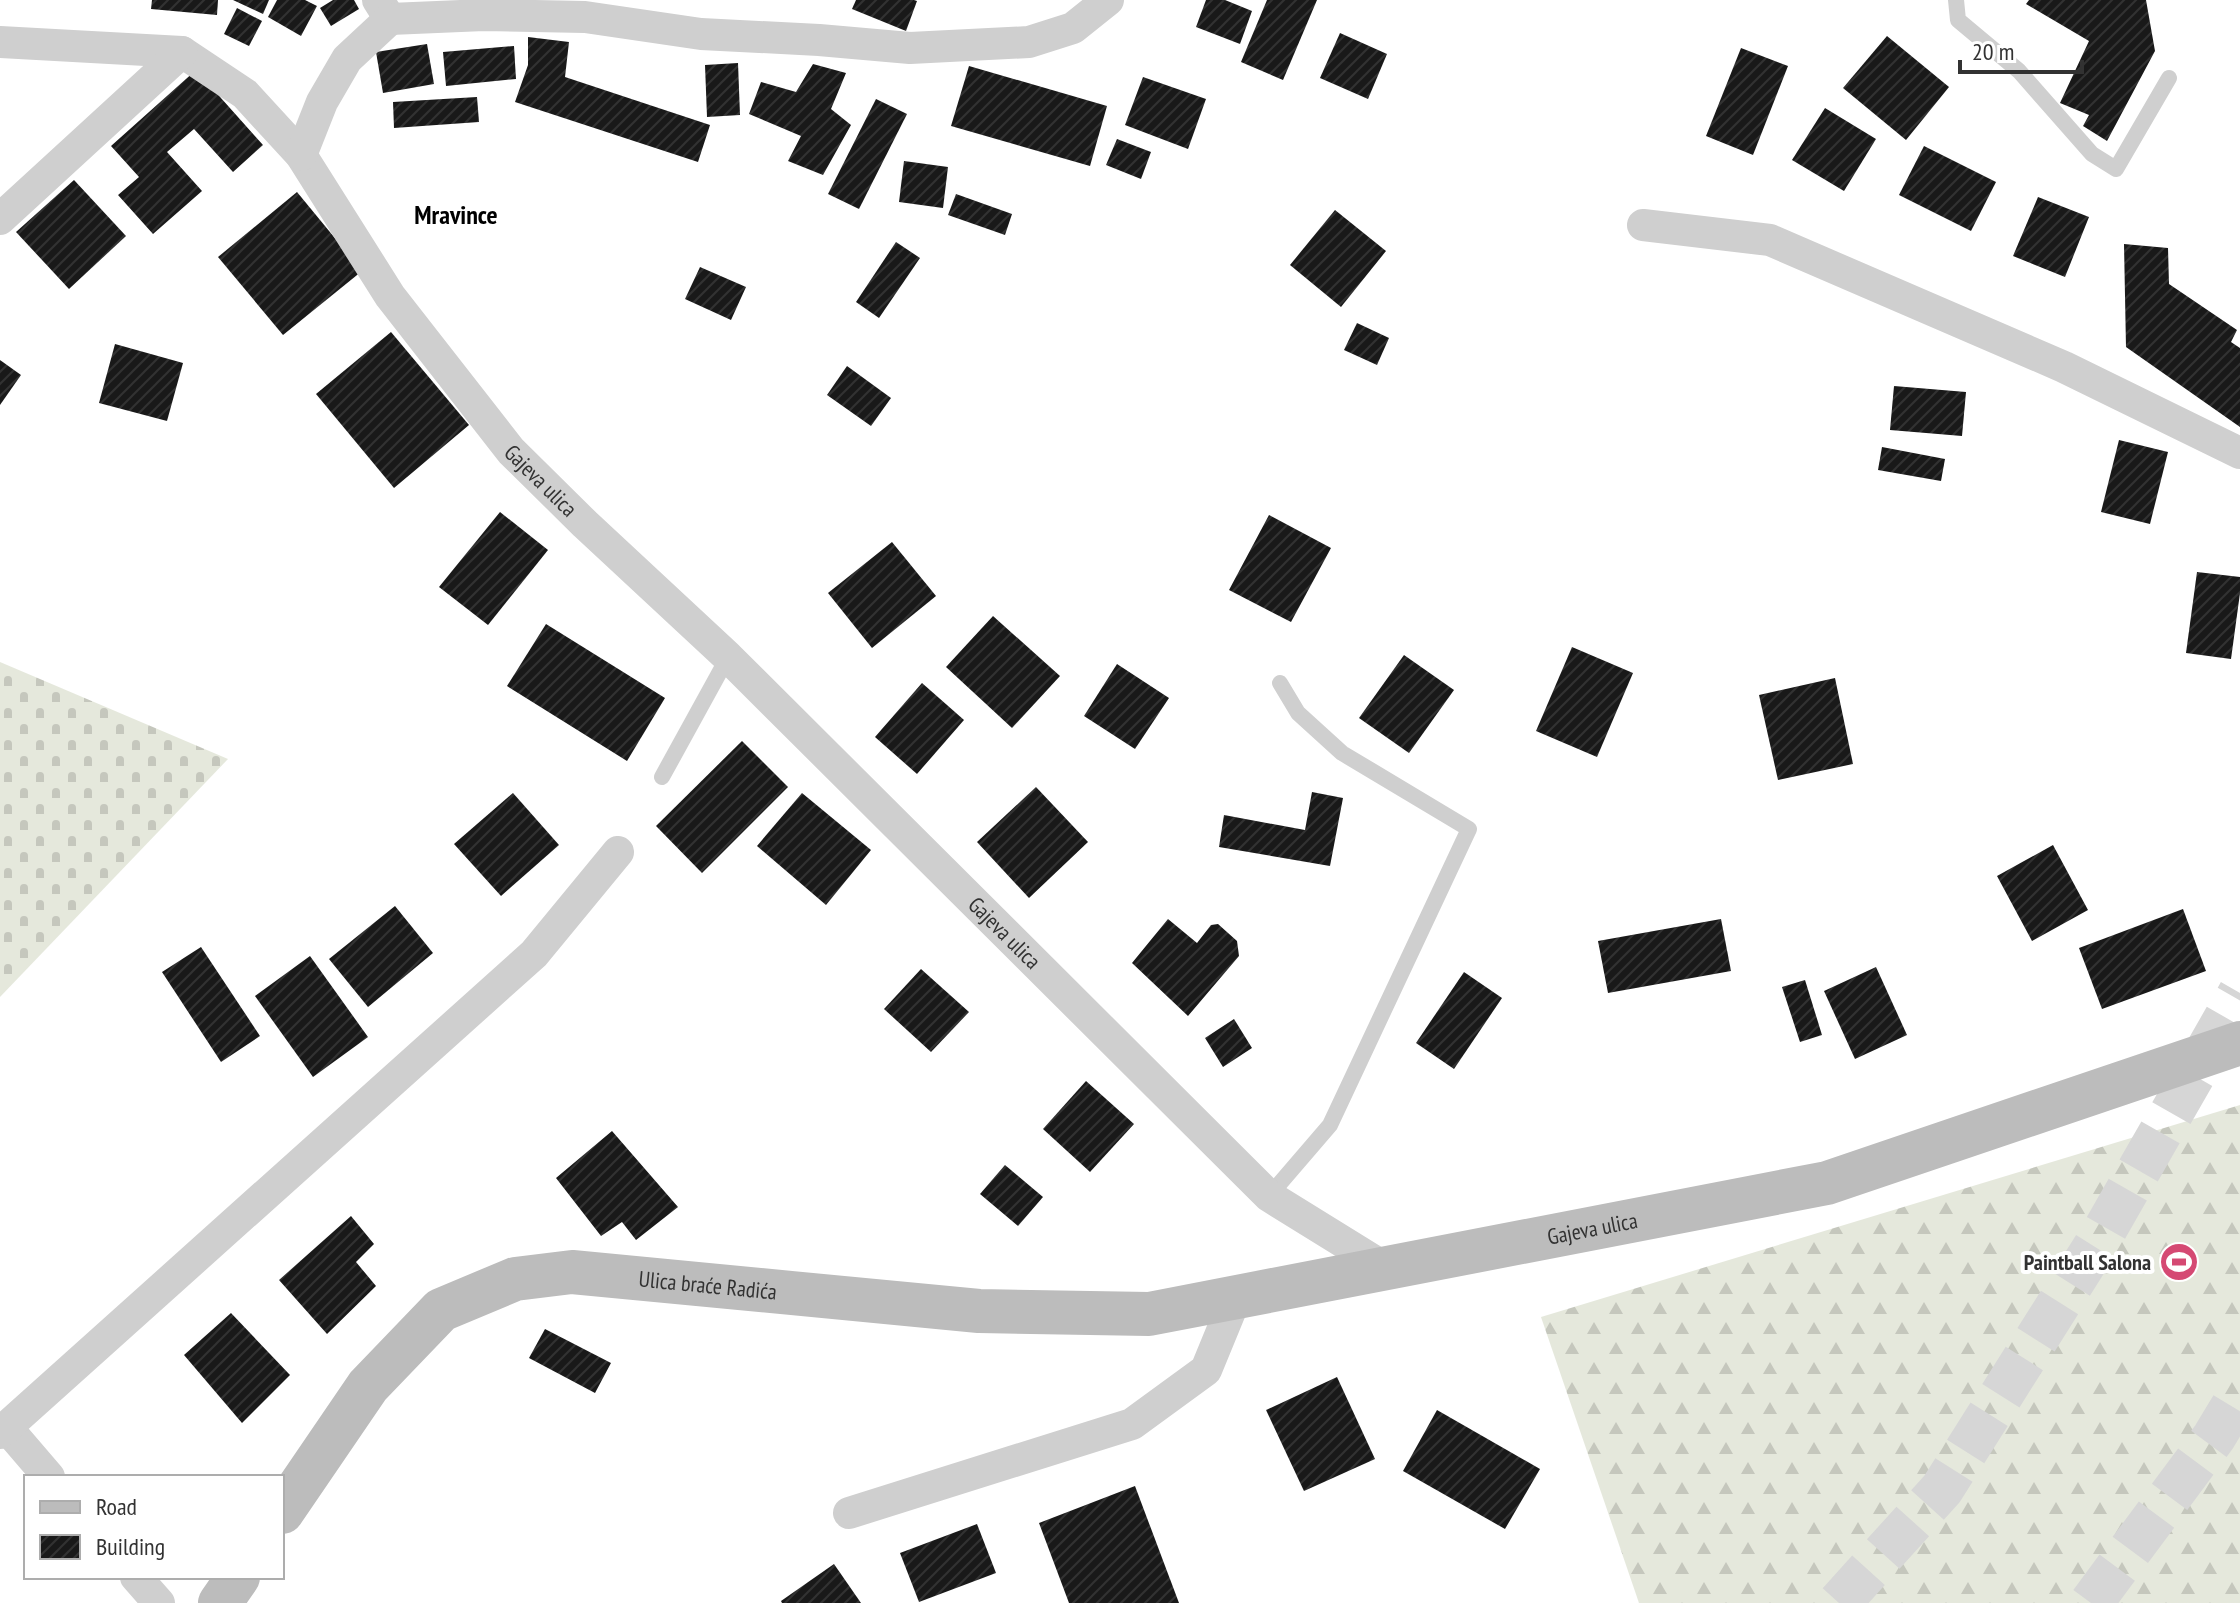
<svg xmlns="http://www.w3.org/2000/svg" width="2240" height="1603" font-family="'PT Sans Narrow',sans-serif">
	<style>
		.forest { fill: url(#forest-firs) }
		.cemetery { fill: url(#cemetery-stones) }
		.building { fill: url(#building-hatch) }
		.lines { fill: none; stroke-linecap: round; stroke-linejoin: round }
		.highway-tunnel { stroke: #d6d6d6; stroke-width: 44; stroke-dasharray: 44 22; stroke-linecap: butt }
		.lane { stroke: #cfcfcf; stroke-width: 16 }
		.street { stroke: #cfcfcf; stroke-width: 32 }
		.secondary { stroke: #bcbcbc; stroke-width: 44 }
		.labels { text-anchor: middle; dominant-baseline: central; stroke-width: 8; stroke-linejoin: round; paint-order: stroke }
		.street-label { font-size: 22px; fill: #323232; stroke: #fff }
		.poi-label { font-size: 22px; font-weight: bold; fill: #323232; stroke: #fff; text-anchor: end }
		.quarter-label { font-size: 26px; font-weight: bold; fill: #000; stroke: #fff }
	</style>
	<defs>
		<pattern id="forest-firs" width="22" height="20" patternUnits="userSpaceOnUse" patternTransform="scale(2)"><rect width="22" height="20" fill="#e5e8dc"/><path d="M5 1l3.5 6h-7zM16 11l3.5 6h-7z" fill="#c5c7bd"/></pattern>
		<pattern id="cemetery-stones" width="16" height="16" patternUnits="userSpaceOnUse" patternTransform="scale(2)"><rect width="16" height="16" fill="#e5e8dc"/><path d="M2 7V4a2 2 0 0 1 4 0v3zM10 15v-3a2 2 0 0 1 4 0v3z" fill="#c5c7bd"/></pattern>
		<pattern id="building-hatch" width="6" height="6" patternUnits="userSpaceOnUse" patternTransform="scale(2)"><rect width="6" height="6" fill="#191919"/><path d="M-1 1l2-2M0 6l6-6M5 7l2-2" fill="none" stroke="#323232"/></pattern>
	</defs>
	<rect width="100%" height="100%" fill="#fff"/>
	<polygon class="forest" points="2240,1105 2240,1603 1639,1603 1541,1317"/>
	<polygon class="cemetery" points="0,662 228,759 0,997"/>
	<g class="building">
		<polygon points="152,0 218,0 217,15 151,9"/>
		<polygon points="233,0 269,0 263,14"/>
		<polygon points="277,0 305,0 317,6 301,36 268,17"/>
		<polygon points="333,0 354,0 359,9 331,26 320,8"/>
		<polygon points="856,0 914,0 917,1 906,31 852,9"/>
		<polygon points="1206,0 1225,0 1252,11 1240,44 1196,27"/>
		<polygon points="1267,0 1317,0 1283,80 1241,62"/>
		<polygon points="2029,0 2146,0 2155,51 2107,141 2083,126 2089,115 2060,103 2089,41 2026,4"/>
		<polygon points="237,8 262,21 249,46 224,34"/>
		<polygon points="1340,33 1387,54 1368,99 1320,78"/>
		<polygon points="1887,36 1949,87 1906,140 1843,88"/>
		<polygon points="528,37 569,42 565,77 710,125 698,162 515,102 528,65"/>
		<polygon points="427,44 434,84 383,93 376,52"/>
		<polygon points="514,46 516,79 446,86 443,52"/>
		<polygon points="1741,48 1788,66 1753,155 1706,136"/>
		<polygon points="738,63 740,115 707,117 705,65"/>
		<polygon points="813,64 846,73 831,109 851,125 823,175 788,161 801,136 749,114 761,82 796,92"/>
		<polygon points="969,66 1107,106 1090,166 951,126"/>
		<polygon points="196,70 263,145 233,172 194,129 167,152 202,191 153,234 118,195 139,177 111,146"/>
		<polygon points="1143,77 1206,99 1188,149 1125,125"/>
		<polygon points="477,97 479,122 394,128 393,102"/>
		<polygon points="876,99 907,114 859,209 828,194"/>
		<polygon points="1825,108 1876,139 1844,191 1792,160"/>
		<polygon points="1117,139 1151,152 1141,179 1106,165"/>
		<polygon points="1924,146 1996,182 1971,231 1899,195"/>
		<polygon points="904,161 948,167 943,208 899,202"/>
		<polygon points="74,180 126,236 69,289 16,232"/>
		<polygon points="297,192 362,271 283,335 218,257"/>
		<polygon points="956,194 1012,214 1005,235 948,215"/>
		<polygon points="2038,197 2089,217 2065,277 2013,256"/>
		<polygon points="1335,210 1386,251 1341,307 1290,265"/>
		<polygon points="896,242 920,258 879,318 856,302"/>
		<polygon points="2124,244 2168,248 2169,284 2237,330 2231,342 2240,348 2240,427 2126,347"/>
		<polygon points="700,267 746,287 731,320 685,299"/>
		<polygon points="1357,323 1389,338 1377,365 1344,350"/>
		<polygon points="391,332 469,425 394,488 316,394"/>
		<polygon points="115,344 183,363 167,421 99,403"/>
		<polygon points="0,360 21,375 0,405"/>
		<polygon points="847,366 891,398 871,426 827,395"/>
		<polygon points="1894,386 1966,392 1962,436 1890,430"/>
		<polygon points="2119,440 2168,452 2150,524 2101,512"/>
		<polygon points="1882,447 1945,459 1941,481 1878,470"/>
		<polygon points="500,512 548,550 488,625 439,587"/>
		<polygon points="1269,515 1331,548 1291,622 1229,590"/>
		<polygon points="892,542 936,596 872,648 828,593"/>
		<polygon points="2197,572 2240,577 2240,593 2231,659 2186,653"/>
		<polygon points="993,616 1060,676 1012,728 946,667"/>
		<polygon points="546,624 665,698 627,761 507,686"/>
		<polygon points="1572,647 1633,673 1597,757 1536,731"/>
		<polygon points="1404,655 1454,690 1409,753 1359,718"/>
		<polygon points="1117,664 1169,698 1135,749 1084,716"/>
		<polygon points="1835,678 1853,764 1778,780 1759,695"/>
		<polygon points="922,683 964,720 917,774 875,737"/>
		<polygon points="742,741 788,787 702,873 656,826"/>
		<polygon points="1036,787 1088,842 1029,898 977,842"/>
		<polygon points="1312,792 1343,798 1330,866 1219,847 1224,815 1305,830"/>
		<polygon points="513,793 559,845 501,896 454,844"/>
		<polygon points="802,793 871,850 826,905 757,846"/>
		<polygon points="2053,845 2088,910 2032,941 1997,876"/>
		<polygon points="395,906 433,953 368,1007 329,959"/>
		<polygon points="2183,909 2206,971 2102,1009 2079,948"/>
		<polygon points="1168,919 1197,943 1211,925 1218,924 1237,941 1239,956 1188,1016 1132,963"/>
		<polygon points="1721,919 1731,971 1608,993 1598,941"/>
		<polygon points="201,947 260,1036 221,1062 162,972"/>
		<polygon points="310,956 368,1037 313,1077 255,996"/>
		<polygon points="1876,967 1907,1035 1855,1059 1824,991"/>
		<polygon points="921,969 969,1012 931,1052 884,1009"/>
		<polygon points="1464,972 1502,998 1454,1069 1416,1043"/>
		<polygon points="1805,980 1822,1035 1800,1042 1782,987"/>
		<polygon points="1234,1019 1252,1048 1223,1067 1205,1038"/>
		<polygon points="1086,1081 1134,1124 1090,1172 1043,1129"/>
		<polygon points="612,1131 678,1207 636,1240 622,1222 601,1236 556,1178"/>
		<polygon points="1005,1165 1043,1197 1018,1226 980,1194"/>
		<polygon points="351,1216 374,1244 356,1262 376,1286 327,1334 279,1280"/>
		<polygon points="231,1313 290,1375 242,1423 184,1355"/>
		<polygon points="545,1329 611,1363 595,1393 529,1358"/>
		<polygon points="1337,1377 1375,1459 1304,1491 1266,1410"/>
		<polygon points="1437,1410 1540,1469 1505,1529 1403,1471"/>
		<polygon points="1135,1486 1179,1603 1069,1603 1039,1523"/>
		<polygon points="977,1524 996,1573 919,1602 900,1553"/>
		<polygon points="834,1564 861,1603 782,1603 781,1601"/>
	</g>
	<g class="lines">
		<g class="highway-tunnel">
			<polyline points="1839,1603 1942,1489 2099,1240 2240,993"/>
			<polyline points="2091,1603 2214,1437 2240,1394"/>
		</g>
		<g class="lane">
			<polyline points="1956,0 1958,20 2019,71 2092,154 2116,169 2169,78"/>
			<polyline points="662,777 728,657"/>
			<polyline points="1269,1196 1330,1125 1469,829 1342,753 1298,713 1280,683"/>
		</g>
		<g class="street">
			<polyline points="378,0 390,19 484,15 585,17 701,34 819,40 910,48 1029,42 1073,28 1108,0"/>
			<path id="s1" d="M0,42L182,52L245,94L301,155L390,296L511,451L585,524L728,657L1269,1196L1387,1269"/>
			<polyline points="301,155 322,102 347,59 390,19"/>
			<polyline points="0,219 182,52"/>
			<polyline points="1643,225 1770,240 2064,367 2240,453"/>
			<polyline points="7,1428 49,1477"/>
			<polyline points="0,1433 534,954 618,852"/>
			<polyline points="849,1513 1132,1424 1206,1370 1236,1297"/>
			<polyline points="136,1577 159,1603"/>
		</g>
		<g class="secondary">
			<path id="s2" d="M282,1512L368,1386L441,1310L515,1279L572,1272L979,1311L1149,1314L1827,1183L2240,1043"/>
			<polyline points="220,1603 238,1577"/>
		</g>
	</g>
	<defs>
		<g id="stadium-disc" transform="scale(2)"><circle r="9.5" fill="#d54973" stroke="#fff"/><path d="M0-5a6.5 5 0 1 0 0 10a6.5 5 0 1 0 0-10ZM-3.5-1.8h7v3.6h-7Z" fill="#fff"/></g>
	</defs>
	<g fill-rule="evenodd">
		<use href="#stadium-disc" x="2179" y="1262"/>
	</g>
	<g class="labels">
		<g class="street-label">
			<text stroke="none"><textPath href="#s1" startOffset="746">Gajeva ulica</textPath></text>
			<text stroke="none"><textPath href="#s1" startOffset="1394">Gajeva ulica</textPath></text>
			<text stroke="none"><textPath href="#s2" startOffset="1426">Gajeva ulica</textPath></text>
			<text stroke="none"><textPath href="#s2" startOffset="532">Ulica braće Radića</textPath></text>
		</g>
		<g class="poi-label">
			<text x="2151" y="1262">Paintball Salona</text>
		</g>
		<g class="quarter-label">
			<text x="456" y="214">Mravince</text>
		</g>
	</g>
	<rect x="24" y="1475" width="260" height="104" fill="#ffffff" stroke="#adadad" stroke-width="2"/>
	<rect x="40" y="1501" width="40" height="12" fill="#bcbcbc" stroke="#adadad" stroke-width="2"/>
	<text x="96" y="1515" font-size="24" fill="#323232">Road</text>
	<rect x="40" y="1535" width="40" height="24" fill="url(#building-hatch)" stroke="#adadad" stroke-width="2"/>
	<text x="96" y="1555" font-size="24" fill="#323232">Building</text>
	<path d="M1960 60v12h122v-12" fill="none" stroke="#323232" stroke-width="4"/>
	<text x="1972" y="60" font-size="24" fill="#323232" stroke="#ffffff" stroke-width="6" paint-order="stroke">20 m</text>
</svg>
